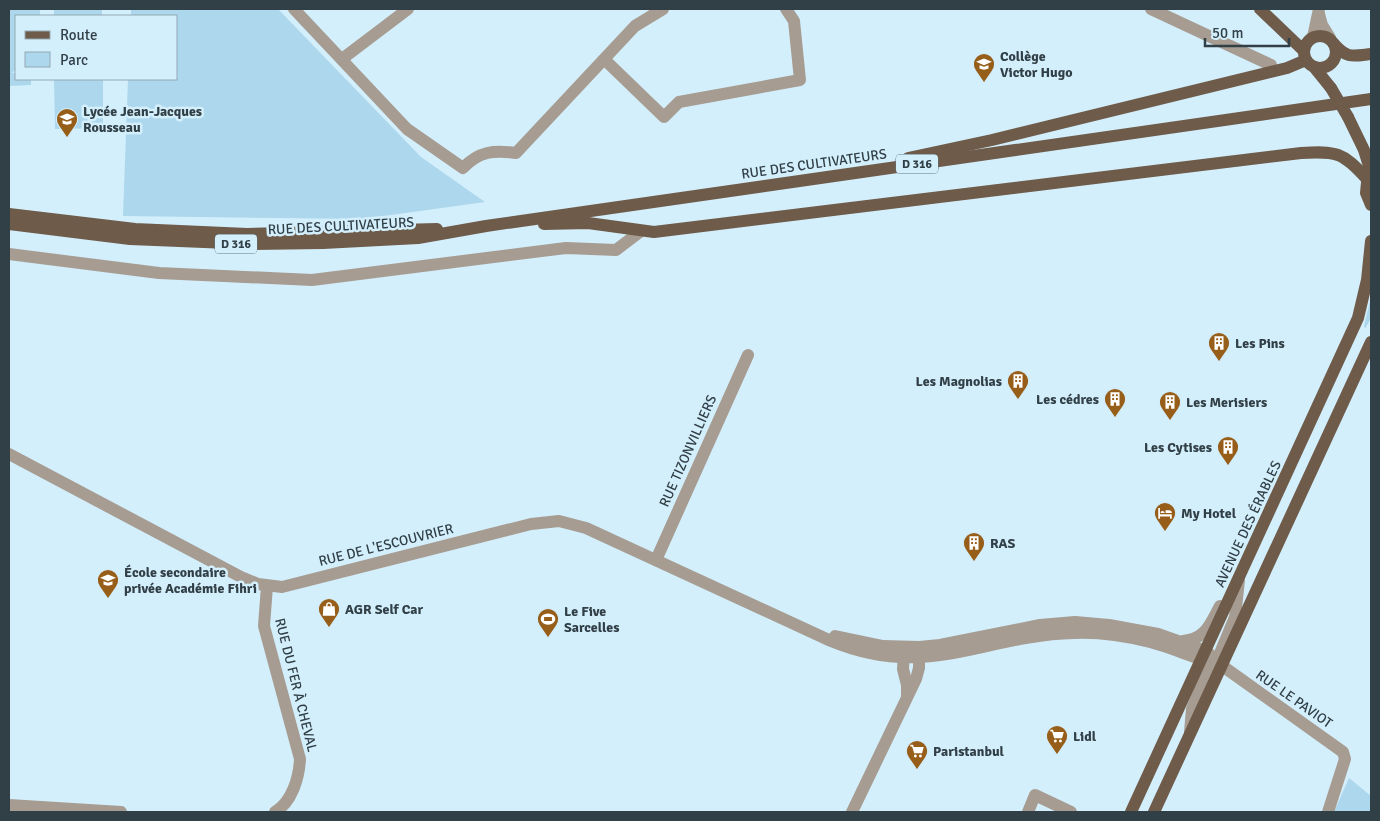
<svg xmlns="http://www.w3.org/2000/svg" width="1380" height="821" font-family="Signika,sans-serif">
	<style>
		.green { fill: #acd7ec }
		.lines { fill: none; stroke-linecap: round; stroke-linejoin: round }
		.minor { stroke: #a69c92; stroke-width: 12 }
		.major { stroke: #6e5b4a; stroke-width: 12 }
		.major-bridge { stroke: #6e5b4a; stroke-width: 12 }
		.labels { text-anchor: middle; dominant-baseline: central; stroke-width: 5; stroke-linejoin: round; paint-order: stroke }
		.shield { fill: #d4effc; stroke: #62747d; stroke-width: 1 }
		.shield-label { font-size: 12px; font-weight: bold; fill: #313f46 }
		.poi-label { font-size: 14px; font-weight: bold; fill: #313f46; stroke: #d4effc; text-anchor: start }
		.street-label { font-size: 14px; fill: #313f46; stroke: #d4effc }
	</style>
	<rect width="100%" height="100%" fill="#d4effc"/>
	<g class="green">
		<polygon points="9,9 40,9 40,16 16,16 16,69 12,73 16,73 16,79 31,79 31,85 9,86"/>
		<rect x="54" y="9" width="48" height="7"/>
		<polygon points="131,9 278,9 421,157 485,202 362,219 123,216 128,79 176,79 176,16 131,16"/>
		<polygon points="54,79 103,79 103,128 55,129"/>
		<polygon points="1371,297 1371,318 1365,329 1364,326"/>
		<polygon points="1349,778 1371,796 1371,812 1334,812"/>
	</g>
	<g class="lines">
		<g class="minor">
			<path d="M294,9L407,129L463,168C479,151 494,150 516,153L635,26L663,9"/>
			<polyline points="1151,9 1271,65"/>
			<polyline points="1319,14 1322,25 1330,38"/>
			<polyline points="1313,37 1319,9"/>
			<polyline points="342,59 408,9"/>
			<polyline points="605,60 664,117 679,102 800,80 794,21 786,9"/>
			<polyline points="9,254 159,273 312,280 566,248 616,250 641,231"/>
			<path d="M9,454L241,577L258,584L282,587L531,524L559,521L586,528L831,641C928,681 983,635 1074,633C1099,632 1126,636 1150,642C1174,648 1197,660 1222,665"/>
			<polyline points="656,560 748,355"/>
			<path d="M267,586L264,626L300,759C299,778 292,802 275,812"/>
			<polyline points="835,636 883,646 919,647 940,645 1040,625 1075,622 1109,625 1158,634 1206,651 1228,670 1343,752 1345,759 1328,812"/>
			<path d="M1183,641C1206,639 1210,624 1220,606"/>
			<polyline points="904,652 903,669 907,685 907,696"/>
			<polyline points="1222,665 1220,653 1235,617 1239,580"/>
			<polyline points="1190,732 1192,709 1208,670 1208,655"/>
			<polyline points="9,805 121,812"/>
			<polyline points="852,812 916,679 919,668 919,650"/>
			<polyline points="1028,812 1035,795 1071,812"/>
		</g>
		<g class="major">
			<polyline points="1260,9 1304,51"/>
			<circle cx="1320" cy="52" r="16"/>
			<path d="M1334,44C1347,59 1353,56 1371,54"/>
			<polyline points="1314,67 1331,88"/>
			<polyline points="1348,117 1364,150 1369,166"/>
			<polyline points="908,158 992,140 1287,68 1306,60"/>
			<polyline points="1368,172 1366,193 1371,205"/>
			<polyline points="9,214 135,229 247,234 437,229"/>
			<polyline points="9,224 130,239 253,244 323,243 418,238 486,226 1371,99"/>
			<path d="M544,224L588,223L654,232L1301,153C1336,151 1343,152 1366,178"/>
			<polyline points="1131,812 1358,318 1367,280 1371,241"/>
			<polyline points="1154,812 1371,342"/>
		</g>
		<polyline class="major-bridge" points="1331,88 1348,117"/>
	</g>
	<defs>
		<g id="school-pin" transform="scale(1.125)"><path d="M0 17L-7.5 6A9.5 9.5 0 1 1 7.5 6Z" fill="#975e1a" stroke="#d4effc"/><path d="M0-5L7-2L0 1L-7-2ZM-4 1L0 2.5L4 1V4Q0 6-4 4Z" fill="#fff"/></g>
		<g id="building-pin" transform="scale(1.125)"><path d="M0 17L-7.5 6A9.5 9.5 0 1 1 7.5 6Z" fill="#975e1a" stroke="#d4effc"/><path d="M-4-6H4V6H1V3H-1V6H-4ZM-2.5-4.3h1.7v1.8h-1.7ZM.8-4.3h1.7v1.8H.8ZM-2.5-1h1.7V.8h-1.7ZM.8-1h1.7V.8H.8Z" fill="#fff"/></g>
		<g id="hotel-pin" transform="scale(1.125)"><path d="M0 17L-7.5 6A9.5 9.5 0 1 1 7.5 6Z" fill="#975e1a" stroke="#d4effc"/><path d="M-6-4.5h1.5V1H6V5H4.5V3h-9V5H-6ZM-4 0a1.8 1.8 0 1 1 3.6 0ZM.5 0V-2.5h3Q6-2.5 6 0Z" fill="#fff"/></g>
		<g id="shop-pin" transform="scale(1.125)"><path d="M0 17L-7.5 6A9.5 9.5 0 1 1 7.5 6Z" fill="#975e1a" stroke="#d4effc"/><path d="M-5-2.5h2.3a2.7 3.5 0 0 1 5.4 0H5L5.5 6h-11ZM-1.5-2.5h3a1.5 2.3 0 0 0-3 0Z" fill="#fff"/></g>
		<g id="stadium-pin" transform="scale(1.125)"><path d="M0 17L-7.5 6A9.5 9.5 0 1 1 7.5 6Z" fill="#975e1a" stroke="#d4effc"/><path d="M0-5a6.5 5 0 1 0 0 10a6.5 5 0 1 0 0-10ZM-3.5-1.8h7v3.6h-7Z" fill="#fff"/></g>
		<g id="supermarket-pin" transform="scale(1.125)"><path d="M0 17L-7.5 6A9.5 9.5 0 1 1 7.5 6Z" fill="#975e1a" stroke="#d4effc"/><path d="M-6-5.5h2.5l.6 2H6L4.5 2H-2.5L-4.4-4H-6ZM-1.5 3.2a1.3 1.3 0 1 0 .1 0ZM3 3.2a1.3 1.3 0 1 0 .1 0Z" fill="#fff"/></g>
	</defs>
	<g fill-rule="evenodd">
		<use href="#school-pin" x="984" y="64"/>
		<use href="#school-pin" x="67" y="119"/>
		<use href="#building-pin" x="1219" y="343"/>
		<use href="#building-pin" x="1018" y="381"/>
		<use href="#building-pin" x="1115" y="399"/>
		<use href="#building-pin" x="1170" y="402"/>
		<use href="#building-pin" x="1228" y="447"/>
		<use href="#hotel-pin" x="1165" y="513"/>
		<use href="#building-pin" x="974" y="543"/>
		<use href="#school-pin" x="108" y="580"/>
		<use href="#shop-pin" x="329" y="609"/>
		<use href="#stadium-pin" x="548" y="619"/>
		<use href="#supermarket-pin" x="1057" y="736"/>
		<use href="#supermarket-pin" x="917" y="751"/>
	</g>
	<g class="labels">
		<g class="shield">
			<rect x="896" y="154.5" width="42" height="19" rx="4"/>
			<rect x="215" y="234.5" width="42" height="19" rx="4"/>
		</g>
		<g class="shield-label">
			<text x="917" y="164">D 316</text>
			<text x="236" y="244">D 316</text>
		</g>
		<g class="poi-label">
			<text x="1000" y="56">Collège<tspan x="1000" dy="16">Victor Hugo</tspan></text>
			<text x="83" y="111">Lycée Jean-Jacques<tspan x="83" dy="16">Rousseau</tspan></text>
			<text x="1235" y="343">Les Pins</text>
			<text x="1002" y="381" text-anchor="end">Les Magnolias</text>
			<text x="1099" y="399" text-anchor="end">Les cédres</text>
			<text x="1186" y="402">Les Merisiers</text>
			<text x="1212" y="447" text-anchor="end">Les Cytises</text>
			<text x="1181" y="513">My Hotel</text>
			<text x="990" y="543">RAS</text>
			<text x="124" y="572">École secondaire<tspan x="124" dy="16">privée Académie Fihri</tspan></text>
			<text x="345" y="609">AGR Self Car</text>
			<text x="564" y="611">Le Five<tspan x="564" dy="16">Sarcelles</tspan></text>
			<text x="1073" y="736">Lidl</text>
			<text x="933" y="751">Paristanbul</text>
		</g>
		<g class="street-label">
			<text transform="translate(814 164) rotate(-8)">RUE DES CULTIVATEURS</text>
			<text transform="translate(341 226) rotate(-3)">RUE DES CULTIVATEURS</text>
			<text transform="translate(688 451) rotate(-66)">RUE TIZONVILLIERS</text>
			<text transform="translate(1248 524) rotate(-65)">AVENUE DES ÉRABLES</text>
			<text transform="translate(386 545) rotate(-14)">RUE DE L'ESCOUVRIER</text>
			<text transform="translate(296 685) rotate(76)">RUE DU FER À CHEVAL</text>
			<text transform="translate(1294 699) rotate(35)">RUE LE PAVIOT</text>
		</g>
	</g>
	<rect width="1380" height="821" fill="none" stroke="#313f46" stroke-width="20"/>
	<rect x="15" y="15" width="162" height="65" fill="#d4effc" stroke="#93a9b3"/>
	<rect x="25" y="31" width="25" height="8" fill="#6e5b4a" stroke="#93a9b3"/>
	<text x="60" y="40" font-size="15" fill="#313f46">Route</text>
	<rect x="25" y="52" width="25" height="15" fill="#acd7ec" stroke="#93a9b3"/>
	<text x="60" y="65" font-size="15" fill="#313f46">Parc</text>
	<path d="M1205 38v8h84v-8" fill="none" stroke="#313f46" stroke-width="2.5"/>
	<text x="1212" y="38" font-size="15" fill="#313f46" stroke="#d4effc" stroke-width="4" paint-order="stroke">50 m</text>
</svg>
